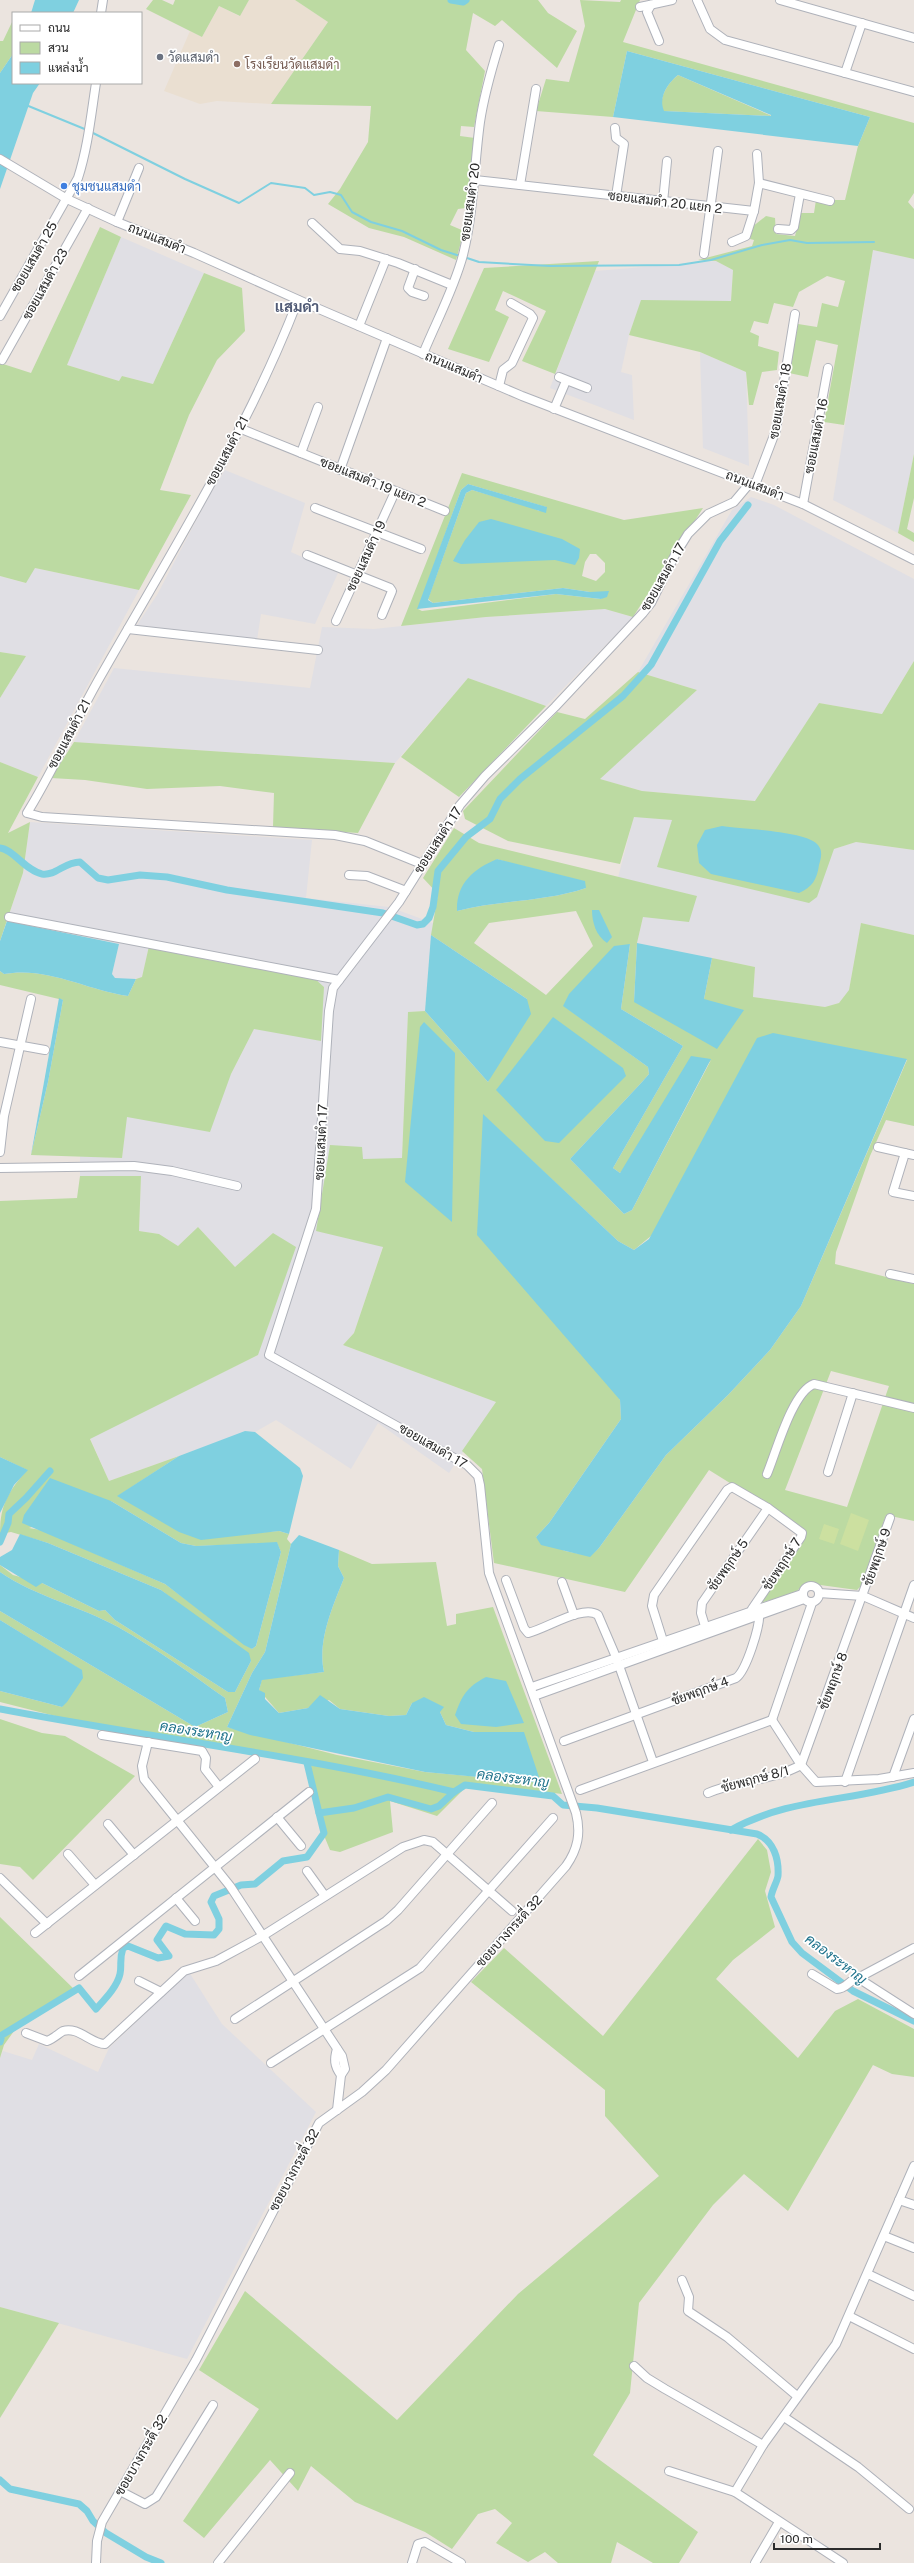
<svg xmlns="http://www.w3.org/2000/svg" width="914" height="2563" font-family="'Public Sans',Sarabun,sans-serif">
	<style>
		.industrial { fill: #e0dfe4 }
		.education { fill: #eadfd1 }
		.green { fill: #bcdaa2; fill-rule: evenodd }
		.pitch { fill: #cce0a0 }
		.water { fill: #7fd0e0; fill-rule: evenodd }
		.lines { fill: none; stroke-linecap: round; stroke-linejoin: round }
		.stream { stroke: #7fd0e0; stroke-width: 2 }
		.canal { stroke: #7fd0e0; stroke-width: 7 }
		.minor-casing { stroke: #afb2ba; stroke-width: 10 }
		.minor { stroke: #fff; stroke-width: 8 }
		.worship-dot { fill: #6b7280; stroke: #fff; stroke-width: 1.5 }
		.education-dot { fill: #8d6e63; stroke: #fff; stroke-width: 1.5 }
		.shop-dot { fill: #3f7fe0; stroke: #fff; stroke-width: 1.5 }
		.labels { text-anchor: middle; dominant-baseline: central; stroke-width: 3.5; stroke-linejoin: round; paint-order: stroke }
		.worship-label { font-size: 13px; fill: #5b616d; stroke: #fff; text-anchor: start }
		.education-label { font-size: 13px; fill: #785e54; stroke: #fff; text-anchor: start }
		.shop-label { font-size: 13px; fill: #366cbe; stroke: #fff; text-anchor: start }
		.street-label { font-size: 13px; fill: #2b2b2b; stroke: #fff }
		.water-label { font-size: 14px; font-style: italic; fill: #1e728b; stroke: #fff }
		.quarter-label { font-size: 15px; font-weight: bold; fill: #515b76; stroke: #fff }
	</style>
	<rect width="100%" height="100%" fill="#ebe4df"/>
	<g class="industrial">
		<polygon points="121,237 204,273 153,384 122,376 119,381 67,365"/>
		<polygon points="873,250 914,259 914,454 898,533 833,500"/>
		<polygon points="716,261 733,270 731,301 641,301 629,335 621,372 632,375 634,420 550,388 595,271"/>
		<polygon points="700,352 746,372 749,466 703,448"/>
		<polygon points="225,470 305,503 291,552 338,573 315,624 261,614 257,640 137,625 157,595 208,498"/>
		<polygon points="751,497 774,505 914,579 914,661 882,714 819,703 756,801 642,791 599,779 697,690 638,672 732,510"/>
		<polygon points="35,568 139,590 38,777 0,762 0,698 26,656 0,652 0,576 25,583"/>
		<polygon points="605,609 633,617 546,706 468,678 395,763 74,742 114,668 310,688 322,627 374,629 486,617"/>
		<polygon points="634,816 672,820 834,849 856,842 914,850 914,935 861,923 849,990 839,1003 825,1007 753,997 755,967 637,943 643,917 609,912"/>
		<polygon points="30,822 312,840 306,898 389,907 433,923 425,1011 408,1012 402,1159 363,1159 330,1145 379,1245 383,1246 354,1333 343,1345 496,1402 449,1473 378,1423 351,1469 276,1420 255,1432 245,1432 109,1481 90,1438 258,1355 273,1233 235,1267 198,1227 178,1246 159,1234 139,1231 141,1176 80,1176 80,1156 122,1158 126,1117 231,1074 254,1029 209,960 149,946 142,978 127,980 115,978 112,974 119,944 7,921 23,873"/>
		<polygon points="189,1972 222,2024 316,2112 187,2359 0,2307 0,2058 3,2051 32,2060 39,2044 98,2072 109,2048"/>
	</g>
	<polygon class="education" points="249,0 295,0 328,22 271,104 217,101 200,104 164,91 190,31 202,37 219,6 239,16"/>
	<g class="green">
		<polygon points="153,0 162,0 173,5 175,0 249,0 240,16 219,6 202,37 146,9"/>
		<polygon points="295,0 538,0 548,13 577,31 557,68 502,20 495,26 473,13 466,50 485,71 474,127 461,126 460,136 475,138 466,208 458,209 450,225 464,231 456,260 404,237 369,228 328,204 340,189 368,142 371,106 271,104 328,22"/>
		<polygon points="580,0 620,2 621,0 640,0 623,42 914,123 914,193 908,202 914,209 914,259 873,250 844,425 824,422 838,345 816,340 808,377 789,373 798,324 817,327 822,303 838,307 845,281 827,276 799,292 793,307 774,303 768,324 754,321 750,332 759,336 758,346 779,352 777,370 762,372 753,405 749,405 746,372 700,352 629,335 641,300 731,301 733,270 716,261 698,260 752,246 754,240 750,239 752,227 766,216 775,218 776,234 795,236 801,213 814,213 816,200 845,200 858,146 870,117 627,51 613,117 536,111 546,79 569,82 585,26"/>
		<polygon points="13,20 13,54 0,73 0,41 3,41"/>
		<path d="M678,75L772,116L663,111C658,97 668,83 678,75Z"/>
		<polygon points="100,227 121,237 67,365 119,381 122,376 153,384 204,273 242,288 245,331 217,360 189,415 160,490 191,495 139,590 35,568 26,583 0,576 0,363 31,373"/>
		<polygon points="599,261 555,374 522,361 546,311 503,291 495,310 509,317 489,362 448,349 484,268"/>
		<polygon points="914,454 914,498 907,529 914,533 914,542 898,533"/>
		<path d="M462,473L624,520L703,508L633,617L605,609L486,617L401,626ZM468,484L546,507L539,511L531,507L472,490L466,493L428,599L433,603L563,588L590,592H608L601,599L556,594L422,611L418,609L461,490ZM590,554H596L605,563V572L596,581L582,576L585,562Z"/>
		<polygon points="0,652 26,656 0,698"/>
		<polygon points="914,661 914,850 856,842 834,849 817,897 809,903 657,867 672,820 634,817 620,864 508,841 465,819 463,811 557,712 585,719 638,672 697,690 600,779 642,791 755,801 819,703 882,714"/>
		<polygon points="468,678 546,706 459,797 401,757"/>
		<polygon points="74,742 395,763 358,833 273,827 274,793 220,786 147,789 85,780 51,778"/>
		<polygon points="0,762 38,777 8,833 30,822 23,873 0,941"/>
		<path d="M454,828L479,843L697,896L689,922L643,917L637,943L634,1002L704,999L712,958L755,967L753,997L825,1007L839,1003L849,990L861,923L914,935V1126L886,1120L870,1156L836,1252L835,1264L914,1284V1521L886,1515L861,1586L857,1590L813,1584L800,1588L795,1593L760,1603L806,1534L804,1529L709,1470L625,1592L494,1563L482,1469L462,1451L496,1402L343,1345L354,1333L383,1247L316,1231L330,1145L362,1147L363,1159L402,1158L408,1012L425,1011L488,1082L527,999L431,935L438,894L423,878ZM497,859L586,888C545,902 499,900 457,911ZM576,911L593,946L546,995L474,943L489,923ZM630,944L621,1009L683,1046L613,1168L620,1173L711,1060L632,1210L624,1214L570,1159L642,1082L649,1074L648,1067L564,1006ZM873,1053L907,1060L801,1306L770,1350L728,1395L666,1455L599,1548L590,1556L565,1551L536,1537L549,1523L621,1419L620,1400L483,1115L618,1241L634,1250ZM831,1371L889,1386L847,1507L785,1490Z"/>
		<path d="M149,946L209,960L314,978L324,987L321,1041L254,1029L231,1074L210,1132L127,1117L122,1158L31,1155L48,1082L63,1000L0,985V971L4,974C46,966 87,990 128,996L136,979L142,977Z"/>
		<path d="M80,1176H141L139,1231L159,1234L178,1246L198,1227L235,1267L273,1233L296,1247L258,1355L90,1439L109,1481L179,1456L118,1496L240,1534L279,1531L289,1534L287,1539L291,1544L265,1652L252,1673L227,1727L337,1755L425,1772L524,1781V1732H474L446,1725L440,1712L412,1703L406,1715L389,1716L340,1709L329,1700L308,1708L279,1713L259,1690L262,1679L324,1672C317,1641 333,1606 344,1578L338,1566L339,1550L372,1564L436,1562L447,1626L456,1624V1614L493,1607L562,1794L463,1782L462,1791L437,1816L390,1801L393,1832L340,1852L330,1850L318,1821L306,1765L308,1759L71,1720L0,1702V1691L62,1707L81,1670L0,1620V1611L195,1727L228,1712L225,1698C190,1673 155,1648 118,1627C80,1606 36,1597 0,1572V1565L13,1575L42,1583L99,1611L105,1610L115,1620L228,1692H235L251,1661L161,1590L48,1543L11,1532L0,1534C0,1505 8,1492 27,1470L0,1457V1201L77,1198ZM111,1501L181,1543L196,1546L277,1543L281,1552L256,1646L252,1649L165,1584L41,1530L29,1528Z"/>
		<polygon points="0,1719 42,1733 65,1736 135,1776 33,1880 20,1867 0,1864"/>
		<polygon points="758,1839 767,1850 771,1872 765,1891 775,1927 733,1960 716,1979 798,2058 835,2011 858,1999 914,2029 914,2077 892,2074 873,2065 788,2211 744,2174 713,2205 639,2303 630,2393 593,2455 698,2532 679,2563 653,2563 617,2542 611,2563 558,2563 545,2552 528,2562 496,2543 512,2523 495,2509 478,2514 452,2549 425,2532 355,2502 311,2466 298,2491 270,2460 204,2538 183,2521 259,2409 199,2370 245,2291 397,2420 518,2294 659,2176 605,2116 605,2090 471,1982 504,1948 603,2036"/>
		<polygon points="0,1917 77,1992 14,2031 4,2045 0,2058"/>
		<polygon points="0,2307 59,2323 0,2418"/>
	</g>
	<g class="pitch">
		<polygon points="851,1513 869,1520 858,1551 840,1544"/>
		<polygon points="824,1524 839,1529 834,1544 819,1539"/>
	</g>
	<g class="water">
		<polygon points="35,0 79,0 73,13 31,13"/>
		<path d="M627,51L870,117L858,146L613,117ZM678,75L771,115V116L664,111C658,97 668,83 678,75Z"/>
		<polygon points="13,54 13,83 40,83 33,93 0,189 0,73"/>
		<polygon points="468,484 547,507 546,513 472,490 466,493 428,600 433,603 563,588 590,592 609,591 607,597 601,599 556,594 417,609 461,490"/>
		<polygon points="491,519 562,539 580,549 579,558 575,565 555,560 461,564 453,561 465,540 479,522"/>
		<path d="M722,826C741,829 807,831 818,845C823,851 821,858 819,865C817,880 812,887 799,893L711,874L699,863L697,845L705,830Z"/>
		<path d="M497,859L585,881L586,888C545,902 499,900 457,911C456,884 473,869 497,859Z"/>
		<path d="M592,910H599L612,937L607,943C596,936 592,922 592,910Z"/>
		<path d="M7,921L119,944L112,974L115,978L136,979L128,996C87,990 46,966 4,974L0,971V941Z"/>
		<polygon points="431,935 527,999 531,1014 488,1082 425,1011"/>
		<polygon points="637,943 712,958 704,999 744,1010 717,1049 634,1002"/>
		<polygon points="630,944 621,1009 683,1046 613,1168 620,1173 691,1056 711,1059 632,1210 624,1214 570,1159 642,1082 649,1074 648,1067 563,1006 569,994 614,946"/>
		<polygon points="59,998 63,1000 48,1082 31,1155"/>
		<polygon points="553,1017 623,1068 626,1076 559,1143 545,1141 496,1090"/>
		<polygon points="424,1022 455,1053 452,1222 405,1182 420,1027"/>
		<polygon points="773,1033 907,1059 801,1306 770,1350 728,1395 666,1455 599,1548 590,1557 541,1545 536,1537 549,1523 621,1419 620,1400 477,1235 483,1114 618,1241 634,1250 649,1239 757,1038"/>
		<polygon points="245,1431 255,1432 300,1468 303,1476 289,1534 279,1531 201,1540 179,1532 117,1496 179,1456"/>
		<polygon points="0,1457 28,1470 14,1485 0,1513"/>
		<polygon points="50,1478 111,1501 181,1543 196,1546 277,1542 281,1552 256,1646 252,1649 244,1645 165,1584 22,1523 24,1515"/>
		<polygon points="20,1534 48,1543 161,1590 249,1653 251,1661 235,1692 228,1692 115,1620 105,1610 99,1611 42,1583 36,1587 0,1565 0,1557 12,1550"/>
		<path d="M299,1535L339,1550L338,1566L344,1578C333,1606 317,1641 324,1672L262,1680L259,1690L265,1693V1699L279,1713L308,1708L320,1695L340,1709L389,1716L406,1715L412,1703L424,1697L444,1707L440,1712L446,1725L474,1732H524L541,1783L425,1772L250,1735L227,1727L252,1673L265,1652L291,1544Z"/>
		<path d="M0,1572C36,1597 80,1606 118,1627C155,1648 190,1673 225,1698L228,1712L195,1727L0,1611Z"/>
		<polygon points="0,1620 82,1670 83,1678 67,1702 62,1707 0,1691"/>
		<path d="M486,1677L506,1681L524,1723L496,1727L461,1724L455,1715C462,1695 467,1687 486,1677Z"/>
	</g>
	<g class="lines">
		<g class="stream">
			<polyline points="26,105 87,130"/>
			<polyline points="91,132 185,179 239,203 271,183 305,188 314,195 330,192 341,195 352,212 371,222 402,231 441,250 460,256"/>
			<polyline points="464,257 479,262 550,266 679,265 711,260 762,245 790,240 807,243 874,242"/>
		</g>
		<g class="canal">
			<polyline points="451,0 463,2 466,0"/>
			<path d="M0,848C13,849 26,871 42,874C56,876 64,862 80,862L98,878L108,880L140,875L167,877L227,890L383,913L417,925L423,924L429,918L433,907L438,871L466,837L490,819L500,799L520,779L623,696L651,665L720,541L748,505"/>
			<polyline points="0,1542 8,1523 9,1514 26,1498 50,1471"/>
			<path d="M0,1709C151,1738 305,1756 454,1792L465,1785L553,1796L563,1805L597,1808L757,1834C774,1841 779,1859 778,1876C777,1882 772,1890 771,1897L792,1942L802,1953L853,1991L914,2021"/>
			<polyline points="307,1763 319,1813"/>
			<path d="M731,1830C790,1797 852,1802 914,1782"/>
			<path d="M0,2042L2,2035L79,1988L96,2009C105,1999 117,1987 120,1974C122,1965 119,1960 123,1948L128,1946L158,1958L169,1956L157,1940L166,1926L185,1934L214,1935L219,1929V1919L211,1902L214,1896L241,1885L255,1884L283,1861L307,1857L324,1833L319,1813L354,1808L388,1797L431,1809L439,1806L454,1792"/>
			<polyline points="0,2480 10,2489 79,2504 87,2511 93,2521 106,2533 146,2557 161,2563"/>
		</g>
		<g class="minor-casing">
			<g id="minor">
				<polyline points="697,0 710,29 725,40 914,92"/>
				<polyline points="780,0 914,38"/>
				<polyline points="651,5 647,12 659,41"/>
				<polyline points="640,7 672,0"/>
				<polyline points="101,13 103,0"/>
				<polyline points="845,73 862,23"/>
				<polyline points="615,128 616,138 624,144 616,196"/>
				<polyline points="757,154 759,183"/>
				<polyline points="0,159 67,199 117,222 194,253 312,306 522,396 803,504 914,560"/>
				<polyline points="475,180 754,211 759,183 830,201"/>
				<polyline points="520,185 536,89"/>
				<polyline points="663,202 667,161"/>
				<polyline points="117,222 139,168"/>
				<polyline points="312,223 340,249 360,251 398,263 452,285"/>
				<polyline points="778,229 791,230 794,227 800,194"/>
				<polyline points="732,242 746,236 754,211"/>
				<polyline points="704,254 718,151"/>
				<polyline points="415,269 408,288 412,292 424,296"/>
				<path d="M298,300C248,430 172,551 103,672C76,718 55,768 27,813L42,817L335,835L365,841L422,864"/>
				<path d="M0,316L78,178C88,147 91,115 96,83"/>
				<polyline points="359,326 386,259"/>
				<path d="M423,354C436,322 454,289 463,255C474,211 474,166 480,122C484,95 491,71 499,45"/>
				<polyline points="2,360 88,208"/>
				<polyline points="559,377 587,388"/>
				<polyline points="499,386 503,370 512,363 533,318 530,314 511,303"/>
				<polyline points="554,409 566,381"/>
				<polyline points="239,428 445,511"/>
				<polyline points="301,453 318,407"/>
				<polyline points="340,470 387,338"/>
				<polyline points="755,485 776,430 795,314"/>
				<polyline points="803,504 828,368"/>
				<polyline points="315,508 421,549"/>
				<polyline points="307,555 390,588 392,591 382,615"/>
				<polyline points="336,621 395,492"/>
				<polyline points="128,629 318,650"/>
				<polyline points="349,875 367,876 406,891"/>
				<polyline points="9,917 339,980"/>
				<polyline points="0,1042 45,1050"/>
				<polyline points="878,1147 914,1155"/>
				<polyline points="0,1152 4,1116 31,999"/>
				<polyline points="905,1153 893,1192 914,1196"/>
				<polyline points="0,1168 134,1166 172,1171 237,1186"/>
				<polyline points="890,1274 914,1279"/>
				<polyline points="828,1472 853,1393"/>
				<path d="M767,1474C776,1453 792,1392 814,1384L914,1408"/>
				<path d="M506,1580L524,1628L528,1633C546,1629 583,1604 598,1615L616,1657L653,1762"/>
				<polyline points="562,1582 574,1615"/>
				<circle cx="811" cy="1594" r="8"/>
				<polyline points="819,1593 863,1596 914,1618"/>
				<polyline points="705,1626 701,1613 702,1603 768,1508"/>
				<polyline points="663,1641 652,1606 654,1595 727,1490 732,1487 768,1508 802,1533 801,1537 752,1609"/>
				<polyline points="532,1687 802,1594"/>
				<polyline points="534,1696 804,1599"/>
				<polyline points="772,1720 801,1765 816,1782 879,1779 914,1773"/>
				<polyline points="772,1720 812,1603"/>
				<polyline points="102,1735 202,1751 206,1758 205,1769 219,1787"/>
				<path d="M564,1741L736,1678C746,1671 761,1625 759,1612"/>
				<polyline points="148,1742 142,1766 144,1779 230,1886 342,2056 345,2069 341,2075 337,2110"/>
				<polyline points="893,1777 914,1719"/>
				<polyline points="845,1782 914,1585"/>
				<polyline points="580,1790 772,1720"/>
				<path d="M708,1793C738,1780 772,1781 801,1765L890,1518"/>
				<polyline points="277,1817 301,1846"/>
				<polyline points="108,1824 134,1855"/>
				<polyline points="68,1854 95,1885"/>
				<polyline points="307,1871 325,1896"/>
				<polyline points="0,1878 47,1924"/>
				<polyline points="176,1898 195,1921"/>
				<polyline points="35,1933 255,1759"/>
				<path d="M812,1974L837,1989C846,1989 849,1980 858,1978L914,2014"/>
				<polyline points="79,1976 309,1792"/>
				<polyline points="858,1978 914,1948"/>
				<polyline points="139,1981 161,1992"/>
				<polyline points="235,2019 386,1921 398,1910 492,1803"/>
				<path d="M26,2033L47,2041C53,2039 58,2034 63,2031C78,2026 91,2044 105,2044L184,1971L216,1961L264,1935L403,1847L424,1840L433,1842L512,1911"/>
				<path d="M337,2049C334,2059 334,2066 341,2075"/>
				<polyline points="271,2063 420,1968 553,1818"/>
				<polyline points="899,2200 914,2205"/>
				<polyline points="884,2236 914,2248"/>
				<polyline points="868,2274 914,2296"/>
				<polyline points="682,2280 689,2297 688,2311 727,2337 797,2396"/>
				<polyline points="849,2316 914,2349"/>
				<polyline points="634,2366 647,2378 665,2389 763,2445"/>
				<polyline points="784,2417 858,2467 909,2509"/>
				<polyline points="669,2471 735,2492 843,2563"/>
				<polyline points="120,2491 145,2504 156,2497 213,2405"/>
				<polyline points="735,2492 763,2445 836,2344 914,2166"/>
				<path d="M96,2563L97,2541L102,2522L196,2360L319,2123L362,2092L386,2070L566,1866C578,1849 581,1833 576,1813L489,1573L480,1485L478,1476L467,1465L269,1355L316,1209L329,1011L333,988L399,902L460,805L485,776L555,707L643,613L651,603L675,555L688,534L708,514L734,502L750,483"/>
				<polyline points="218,2563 290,2473"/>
				<polyline points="412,2563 418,2544 425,2542 461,2563"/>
				<polyline points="755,2563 779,2522"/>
			</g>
		</g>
		<use href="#minor" class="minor"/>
	</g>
	<circle class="worship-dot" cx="160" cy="57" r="4"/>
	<circle class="education-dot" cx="237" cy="64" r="4"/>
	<circle class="shop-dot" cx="64" cy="186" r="4"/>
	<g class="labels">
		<g class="worship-label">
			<text x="168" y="57">วัดแสมดำ</text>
		</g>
		<g class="education-label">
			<text x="245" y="64">โรงเรียนวัดแสมดำ</text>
		</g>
		<g class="shop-label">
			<text x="72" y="186">ชุมชนแสมดำ</text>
		</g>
		<g class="street-label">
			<text transform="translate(470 202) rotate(-82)">ซอยแสมดำ 20</text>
			<text transform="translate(665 202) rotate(7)">ซอยแสมดำ 20 แยก 2</text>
			<text transform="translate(157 238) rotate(22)">ถนนแสมดำ</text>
			<text transform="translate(34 257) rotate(-60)">ซอยแสมดำ 25</text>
			<text transform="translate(45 284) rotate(-61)">ซอยแสมดำ 23</text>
			<text transform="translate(454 367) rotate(23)">ถนนแสมดำ</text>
			<text transform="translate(780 401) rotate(-80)">ซอยแสมดำ 18</text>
			<text transform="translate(816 436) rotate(-79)">ซอยแสมดำ 16</text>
			<text transform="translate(227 451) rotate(-62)">ซอยแสมดำ 21</text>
			<text transform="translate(373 482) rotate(22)">ซอยแสมดำ 19 แยก 2</text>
			<text transform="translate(755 485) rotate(21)">ถนนแสมดำ</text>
			<text transform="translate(366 556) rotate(-65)">ซอยแสมดำ 19</text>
			<text transform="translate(663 577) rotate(-60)">ซอยแสมดำ 17</text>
			<text transform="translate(69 734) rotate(-62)">ซอยแสมดำ 21</text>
			<text transform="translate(438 840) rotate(-57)">ซอยแสมดำ 17</text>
			<text transform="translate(321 1142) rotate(-87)">ซอยแสมดำ 17</text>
			<text transform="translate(433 1446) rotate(30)">ซอยแสมดำ 17</text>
			<text transform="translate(877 1557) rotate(-71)">ชัยพฤกษ์ 9</text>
			<text transform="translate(782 1564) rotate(-57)">ชัยพฤกษ์ 7</text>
			<text transform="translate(728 1565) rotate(-55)">ชัยพฤกษ์ 5</text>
			<text transform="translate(833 1681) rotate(-70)">ชัยพฤกษ์ 8</text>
			<text transform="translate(700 1691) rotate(-20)">ชัยพฤกษ์ 4</text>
			<text transform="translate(755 1779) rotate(-15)">ชัยพฤกษ์ 8/1</text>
			<text transform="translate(509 1931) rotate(-48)">ซอยบางกระดี่ 32</text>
			<text transform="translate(294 2170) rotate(-62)">ซอยบางกระดี่ 32</text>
			<text transform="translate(141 2455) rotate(-60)">ซอยบางกระดี่ 32</text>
		</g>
		<g class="water-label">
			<text transform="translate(196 1731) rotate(9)">คลองระหาญ</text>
			<text transform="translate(513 1778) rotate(7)">คลองระหาญ</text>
			<text transform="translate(836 1959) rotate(37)">คลองระหาญ</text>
		</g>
		<g class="quarter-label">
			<text x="297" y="306">แสมดำ</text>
		</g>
	</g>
	<rect x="12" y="12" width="130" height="72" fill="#ffffff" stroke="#aaaaaa"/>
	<rect x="20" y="25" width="20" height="6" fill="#ffffff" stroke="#aaaaaa"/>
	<text x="48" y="32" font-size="12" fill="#2b2b2b">ถนน</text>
	<rect x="20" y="42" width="20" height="12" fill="#bcdaa2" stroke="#aaaaaa"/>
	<text x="48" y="52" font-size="12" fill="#2b2b2b">สวน</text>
	<rect x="20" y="62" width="20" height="12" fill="#7fd0e0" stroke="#aaaaaa"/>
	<text x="48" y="72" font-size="12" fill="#2b2b2b">แหล่งน้ำ</text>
	<path d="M774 2543v6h106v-6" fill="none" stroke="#2b2b2b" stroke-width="2"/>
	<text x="780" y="2543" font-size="12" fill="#2b2b2b" stroke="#ffffff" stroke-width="3" paint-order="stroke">100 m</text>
</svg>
